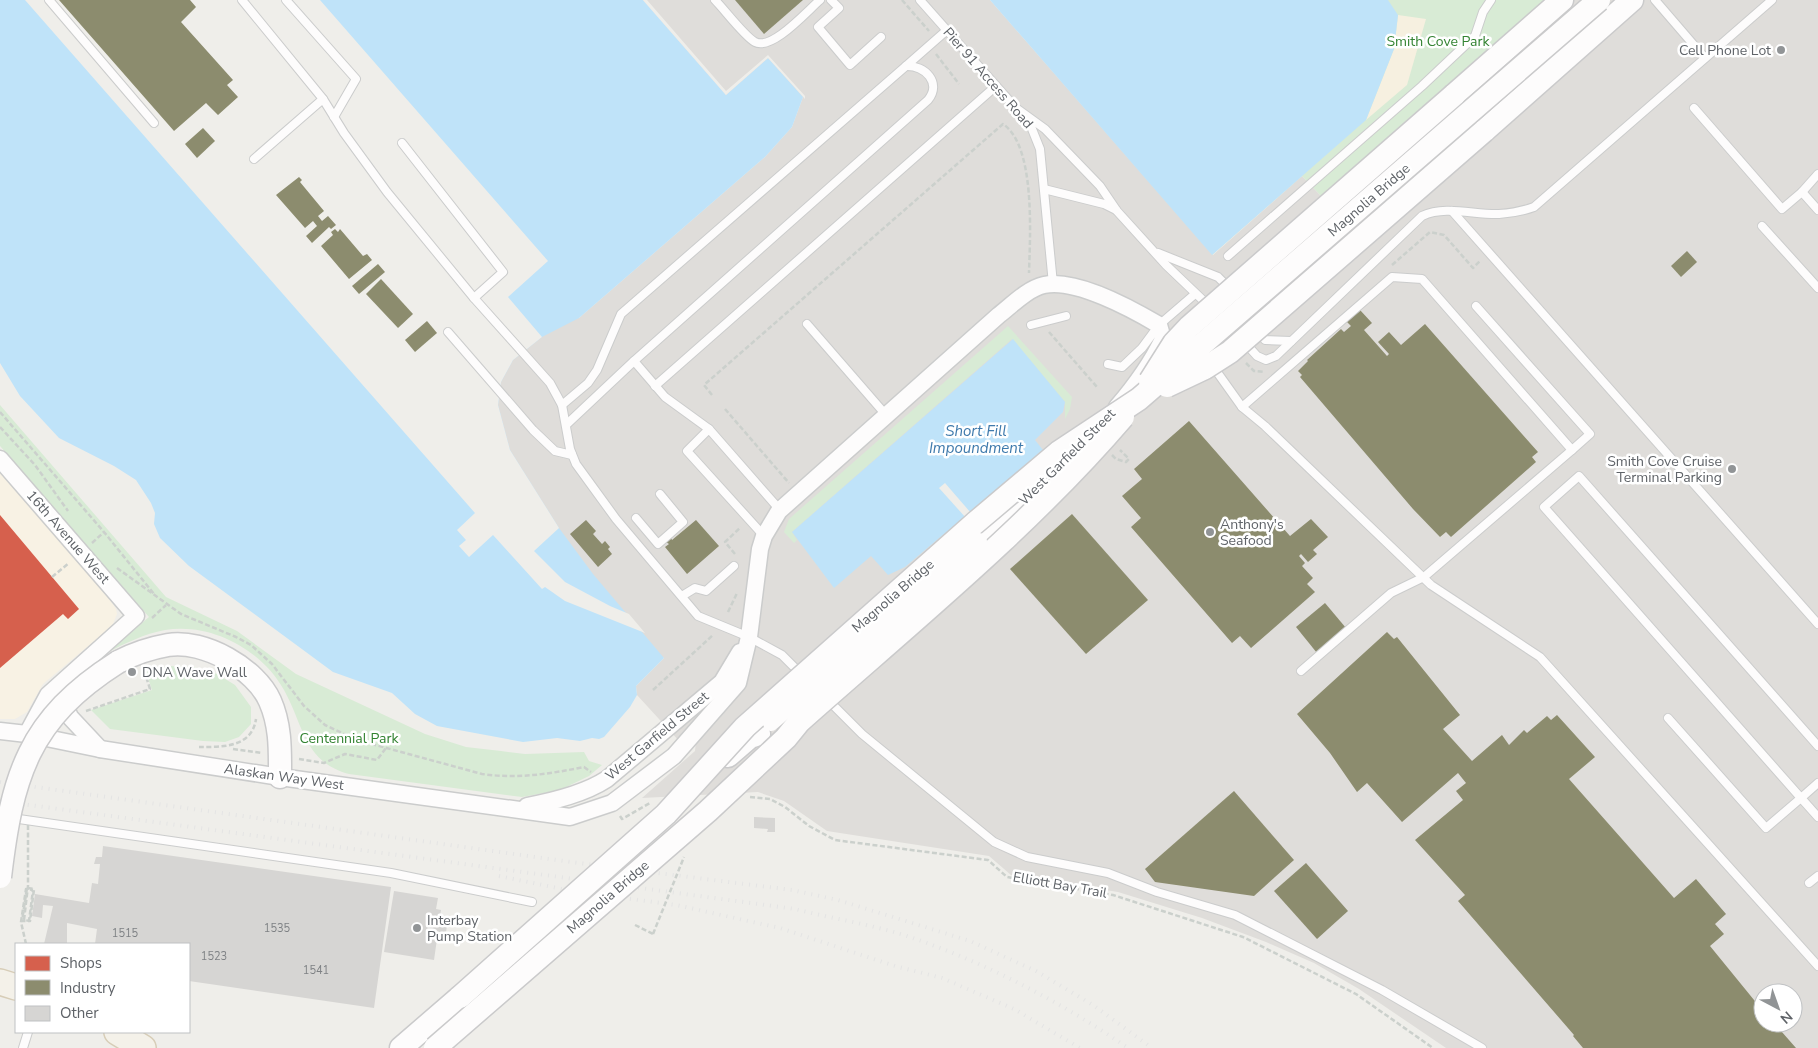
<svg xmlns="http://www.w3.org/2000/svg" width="1818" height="1048" font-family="'Nunito Sans',sans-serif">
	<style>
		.commercial { fill: #f8f2e4 }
		.industrial { fill: #dfddda; fill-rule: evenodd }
		.green { fill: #d8ebd5 }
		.sand { fill: #f6f0e0 }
		.water { fill: #bfe3f9 }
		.pier { fill: #efeeea }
		.shops { fill: #d6604d }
		.industry { fill: #8c8c6e }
		.building { fill: #d6d5d3 }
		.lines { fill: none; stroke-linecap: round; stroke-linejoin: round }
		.lane-casing { stroke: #cbcccc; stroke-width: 10 }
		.street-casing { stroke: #cbcccc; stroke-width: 19 }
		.secondary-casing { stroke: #cacacb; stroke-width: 25 }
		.primary-casing { stroke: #d7cdb7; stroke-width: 28 }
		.path { stroke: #cbd0cc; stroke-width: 2.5; stroke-dasharray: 5 2.5; stroke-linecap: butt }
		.lane { stroke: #fdfcfc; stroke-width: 8 }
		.street { stroke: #fdfcfc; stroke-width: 16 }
		.secondary { stroke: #fdfcfc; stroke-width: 22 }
		.primary { stroke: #f4f1e9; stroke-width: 25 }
		.rail { stroke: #e4e4e4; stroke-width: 4; stroke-dasharray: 1 6; stroke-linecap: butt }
		.street-bridge-casing { stroke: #cbcccc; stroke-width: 19; stroke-linecap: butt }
		.secondary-bridge-casing { stroke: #cacacb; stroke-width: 25; stroke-linecap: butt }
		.path-bridge { stroke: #cbd0cc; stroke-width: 2.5; stroke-dasharray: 5 2.5; stroke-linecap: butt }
		.street-bridge { stroke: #fdfcfc; stroke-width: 16 }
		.secondary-bridge { stroke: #fdfcfc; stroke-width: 22 }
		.poi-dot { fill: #919496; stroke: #fff; stroke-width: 2 }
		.labels { text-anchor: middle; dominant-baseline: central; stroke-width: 5; stroke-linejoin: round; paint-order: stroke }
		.number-label { font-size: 11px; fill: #7e8184 }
		.park-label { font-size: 14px; fill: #338332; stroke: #fff }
		.poi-label { font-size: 14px; fill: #5f6368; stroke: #fff; text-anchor: start }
		.street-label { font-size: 14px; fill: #5f6368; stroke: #fff }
		.water-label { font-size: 15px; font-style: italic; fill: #3f7aac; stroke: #fff }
	</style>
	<rect width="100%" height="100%" fill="#efeeea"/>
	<polygon class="commercial" points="0,469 108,597 116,609 117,614 113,624 105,632 43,684 27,712 15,719 0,719"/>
	<path class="industrial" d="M320,0L579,318L765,157L792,127L803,97L726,95L643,0H990L1213,255L1302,176L1321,196L1546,0H1818V1048H1446L1359,989L1314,963L1266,942L1202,918L1118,892L1011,875L989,856L827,831L784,801L758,792L642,798L695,751L697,731L680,742L637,695L636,686L664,658L565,601ZM1763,993H1793V1023H1763Z"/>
	<g class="green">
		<polygon points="1178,0 1546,0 1322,197 1302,176 1212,255"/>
		<polygon points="1008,326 1072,397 1070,409 1065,419 1065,402 1012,339 792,532 797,540 794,543 784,532 789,519"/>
		<path d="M0,405L166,597L237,631L296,674L425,734L466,747L501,751L525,754L584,752L589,761L602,765L589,776L560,790L522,797L349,774C304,762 304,726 284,690C262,650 211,622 165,630C144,634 126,643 108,652L149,617L0,446Z"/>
		<polygon points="168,666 194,667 217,674 235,685 251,707 251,724 239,737 225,742 203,741 110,729 91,710 152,690 146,672"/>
	</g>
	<polygon class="sand" points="1398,15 1426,19 1407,85 1366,120 1394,49"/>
	<g class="water">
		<polygon points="0,0 643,0 726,95 768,58 803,97 792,127 765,157 579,318 542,337 513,360 501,382 498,405 510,450 559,528 593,574 664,658 636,686 637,695 630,707 604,737 599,739 592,738 580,741 557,738 523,742 437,726 415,714 392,693 333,672 189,566 160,538 154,524 155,513 151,503 136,480 114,466 59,438 20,396 0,363"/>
		<polygon points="990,0 1388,0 1398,15 1394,49 1366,120 1212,255"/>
		<polygon points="1013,339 1065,402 1063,412 1035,440 1043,450 905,567 888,575 871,556 834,588 792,532"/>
	</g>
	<g class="pier">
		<polygon points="25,0 320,0 548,261 508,297 542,337 513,360 501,382 498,405 510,450 559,528 534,551 565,582 610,606 629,614 645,633 565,601 545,587 542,589 493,535 469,557 459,546 466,540 457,530 475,513"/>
		<polygon points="643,0 647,0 726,91 768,55 805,96 805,99 768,58 726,95"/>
		<polygon points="945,483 971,513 966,518 939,488"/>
	</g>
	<polygon class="shops" points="0,515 79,609 68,619 63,614 0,668"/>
	<g class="industry">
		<polygon points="59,0 190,0 196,7 181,22 233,80 227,85 238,97 218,115 206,103 174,131"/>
		<polygon points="735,0 803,0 764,34"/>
		<polygon points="203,128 215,141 197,158 185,144"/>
		<polygon points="299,177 302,180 300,182 324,211 318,216 322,221 328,216 336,225 331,229 329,227 312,243 306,236 317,226 313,221 305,228 276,195"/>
		<polygon points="335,229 338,232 340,229 363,256 367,254 372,260 349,279 321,246 333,235 331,232"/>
		<polygon points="1687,251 1697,262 1681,277 1671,266"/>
		<polygon points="378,264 385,272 359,294 352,286"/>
		<polygon points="381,279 413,314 398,328 366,294"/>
		<polygon points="1360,310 1372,323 1364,330 1387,356 1389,354 1378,342 1389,332 1401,345 1425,324 1538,452 1532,457 1536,462 1451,537 1446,532 1440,537 1413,509 1300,377 1302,375 1298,371 1308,361 1307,360 1341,329 1344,332 1351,326 1347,322"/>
		<polygon points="427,321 437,333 415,352 405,340"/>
		<polygon points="1189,421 1290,536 1311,519 1328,537 1313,550 1317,554 1308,562 1301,554 1299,556 1305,563 1302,566 1313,578 1307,584 1315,592 1251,648 1240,636 1232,643 1131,527 1141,518 1122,496 1142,479 1134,469"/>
		<polygon points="1072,514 1148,600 1086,654 1010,569"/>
		<polygon points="586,520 596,531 593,534 602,544 605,541 610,547 608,549 612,554 598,567 570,534"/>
		<polygon points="696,520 719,546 687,574 665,547 669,544 666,542 671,538 672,540"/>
		<polygon points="1325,603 1346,628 1317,653 1296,627"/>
		<polygon points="1387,632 1394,639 1397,637 1460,715 1443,729 1472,761 1502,735 1509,745 1524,730 1527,733 1547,716 1551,720 1557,715 1595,757 1569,779 1674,898 1696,879 1726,914 1715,924 1724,934 1710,946 1763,1011 1763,1023 1774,1023 1796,1048 1583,1048 1573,1036 1574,1035 1458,901 1465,895 1415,840 1463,800 1456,791 1466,783 1458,773 1402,822 1367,783 1357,792 1330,753 1297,714"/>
		<polygon points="1234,791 1294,860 1254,896 1155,882 1145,869"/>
		<polygon points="1306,863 1348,911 1317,939 1274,891"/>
	</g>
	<g class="building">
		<polygon points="754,817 775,818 775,832 767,832 768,829 754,828"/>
		<polygon points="103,846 391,887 374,1008 189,981 189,944 95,944 97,929 67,923 67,944 44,944 53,906 43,905 42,918 32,916 35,894 89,903 92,883 98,884 100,864 94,864 96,857 102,857"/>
		<polygon points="394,891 438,898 436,909 441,910 440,916 448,918 445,940 437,939 434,960 384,952"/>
	</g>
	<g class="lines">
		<g class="lane-casing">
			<g id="lane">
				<polyline points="49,0 154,123"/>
				<polyline points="242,0 323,99 344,133 387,192 474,298 550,383 562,405 570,449 576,464 616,519 698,616 749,637 782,655 801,674"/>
				<polyline points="286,0 356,79 334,117"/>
				<path d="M715,0C724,9 745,37 755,42C772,51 807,11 820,0"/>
				<polyline points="831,0 839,8 818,27 850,65 881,37"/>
				<polyline points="920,0 1030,124 1040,149 1053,284"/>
				<polyline points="1655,0 1705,58"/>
				<polyline points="906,66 947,30"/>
				<polyline points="1016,108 1045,129 1100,186 1117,211 1166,265 1209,306"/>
				<polyline points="1694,108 1782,209 1802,192 1818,174"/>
				<polyline points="402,143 503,272 474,298"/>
				<polyline points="254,159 323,99"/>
				<polyline points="1044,189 1104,204 1116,210"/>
				<polyline points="1802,192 1818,210"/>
				<polyline points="1452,211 1818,624"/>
				<polyline points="1762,226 1818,288"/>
				<polyline points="1158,253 1218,277 1229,288"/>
				<polyline points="1228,256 1422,86 1475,36 1483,12 1491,0"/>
				<polyline points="1476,306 1590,434 1572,450"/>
				<polyline points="1242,311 1265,340 1291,341"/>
				<polyline points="807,324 886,415"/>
				<path d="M1228,324L1257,356L1266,360L1276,356L1422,216C1446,205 1474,215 1499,214C1512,213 1523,211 1534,207L1772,0"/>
				<polyline points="1031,325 1066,316"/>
				<polyline points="448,332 533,430 555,451 572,455"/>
				<polyline points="634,361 665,397 709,429"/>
				<polyline points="1108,364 1122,367 1142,348 1159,325 1195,294"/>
				<polyline points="1212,365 1242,407 1265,426 1431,585 1540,657 1818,966"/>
				<polyline points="655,386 996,86"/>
				<path d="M562,405L588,383L597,370L621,314L906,66C925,65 942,83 928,100L634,361L567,424"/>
				<polyline points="1242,407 1392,277 1422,279 1572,450 1424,577 1391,593 1301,671"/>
				<polyline points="636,518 658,544 683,522 660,494"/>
				<polyline points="764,536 687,451 709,429 780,510"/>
				<polyline points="682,596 695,588 706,591 734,566"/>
				<polyline points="827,699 862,734 994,842 1027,857 1108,873 1157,892 1235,915 1382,990 1482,1048"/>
				<polyline points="1668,718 1766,828 1801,798 1818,817"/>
				<polyline points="1818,746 1579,476 1544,507 1801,798 1818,783"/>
				<polyline points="12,818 391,873 532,902"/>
				<polyline points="1809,883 1818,876"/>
				<polyline points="23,1048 28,1032"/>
			</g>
		</g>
		<g class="street-casing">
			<g id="street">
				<polyline points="0,459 136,616 48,695 27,734"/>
				<polyline points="979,541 1078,449"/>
				<polyline points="61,696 70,717 100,749"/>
				<path d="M0,731L27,734L100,749L280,777L570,817L612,803L674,756L738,683L749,637L760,549L764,536L779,511L999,315C1012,305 1027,289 1044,285C1075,278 1132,309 1159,325L1163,339C1151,364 1135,386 1117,407"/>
				<path d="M527,806C554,801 584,794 607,779L722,682L740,652"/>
			</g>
		</g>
		<g class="secondary-casing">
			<g id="secondary">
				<polyline points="1454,95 1562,0"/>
				<polyline points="1484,131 1632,0"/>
				<path d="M118,662C133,654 151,648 168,645C204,639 256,669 270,701C281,726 280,751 280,777"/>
				<polyline points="728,756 750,737 759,734"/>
				<polyline points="401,1048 460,997"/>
			</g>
		</g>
		<g class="primary-casing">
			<g id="primary">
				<polyline points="0,982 16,987"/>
				<polyline points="117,1032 143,1048"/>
			</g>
		</g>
		<g class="path">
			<polyline points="902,0 929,31"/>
			<polyline points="936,54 959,84"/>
			<polyline points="1392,265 1430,232 1444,235 1473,268 1481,260"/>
			<polyline points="1049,332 1097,387"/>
			<polyline points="1246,363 1254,371 1264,372"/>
			<path d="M712,395L704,385L1003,124C1036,146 1030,237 1029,273"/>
			<polyline points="725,409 789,483"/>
			<polyline points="0,412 104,532 154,594"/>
			<polyline points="0,427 35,465 68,511"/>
			<polyline points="1112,455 1116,459 1126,462 1129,459 1120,450"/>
			<polyline points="92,543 104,532"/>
			<polyline points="735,554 725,542 741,527"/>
			<path d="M117,568L181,614L236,637L251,645L272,664L304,706L325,725L357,740L482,774C518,779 549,774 584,767L591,772"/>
			<polyline points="52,577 69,563"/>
			<polyline points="728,612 737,593"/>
			<polyline points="152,618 166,605"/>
			<polyline points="653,690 713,635"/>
			<polyline points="86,711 150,689 144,670"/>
			<path d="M199,747C221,747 252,748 256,719"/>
			<polyline points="233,749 262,753"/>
			<polyline points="299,759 324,763 345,754 377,760 386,748"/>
			<polyline points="750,797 770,799 785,807 809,826 835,840 988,860 1007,877 1113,895 1243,937 1356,994 1433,1048"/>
			<polyline points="620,816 622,819 650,803"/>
			<polyline points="635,925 653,934"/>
			<polyline points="26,944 21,922 26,889 33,890"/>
		</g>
		<use href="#lane" class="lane"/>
		<use href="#street" class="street"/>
		<use href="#secondary" class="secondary"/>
		<use href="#primary" class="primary"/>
		<g class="rail">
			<polyline points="0,782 571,862 792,890 838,900 970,941 1036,971 1093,1005 1152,1048"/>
			<path d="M0,801L795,909C834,919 875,925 913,938C990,965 1061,1002 1128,1048"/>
			<polyline points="499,876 572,891 676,905 780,928 895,966 942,978 1014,1009 1080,1048"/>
		</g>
		<g class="street-bridge-casing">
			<polyline id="street-bridge" points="771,723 979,541"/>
		</g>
		<g class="secondary-bridge-casing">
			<g id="secondary-bridge">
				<polyline points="1150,381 1174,343 1189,327 1454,95"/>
				<polyline points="1167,386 1205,368 1230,352 1484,131"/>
				<path d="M0,877C12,776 28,719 118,662"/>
				<polyline points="460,997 666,814 745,727 975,523 1059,452 1139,399 1599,0"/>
				<path d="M435,1048L708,811L786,738L799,722C909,624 1027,529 1123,417"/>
			</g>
		</g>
		<g class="path-bridge">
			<polyline points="28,825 28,886 24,920 30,921 34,889 27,888 22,921 29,921 33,890"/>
			<polyline points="653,934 684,857"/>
		</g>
		<use href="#street-bridge" class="street-bridge"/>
		<use href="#secondary-bridge" class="secondary-bridge"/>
	</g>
	<g class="poi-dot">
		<circle cx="1781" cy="50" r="5"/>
		<circle cx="1732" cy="469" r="5"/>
		<circle cx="1210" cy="532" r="5"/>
		<circle cx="132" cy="672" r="5"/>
		<circle cx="417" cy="928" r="5"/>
	</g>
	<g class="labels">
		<g class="number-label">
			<text x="277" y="928">1535</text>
			<text x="125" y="933">1515</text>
			<text x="214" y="956">1523</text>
			<text x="316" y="970">1541</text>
		</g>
		<g class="park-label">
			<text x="1438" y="41">Smith Cove Park</text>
			<text x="349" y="738">Centennial Park</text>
		</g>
		<g class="poi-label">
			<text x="1771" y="50" text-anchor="end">Cell Phone Lot</text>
			<text x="1722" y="461" text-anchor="end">Smith Cove Cruise<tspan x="1722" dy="16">Terminal Parking</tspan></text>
			<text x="1220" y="524">Anthony's<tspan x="1220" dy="16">Seafood</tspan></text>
			<text x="142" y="672">DNA Wave Wall</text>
			<text x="427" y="920">Interbay<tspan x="427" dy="16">Pump Station</tspan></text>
		</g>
		<g class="street-label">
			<text transform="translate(988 78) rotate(49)">Pier 91 Access Road</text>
			<text transform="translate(1369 200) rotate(-41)">Magnolia Bridge</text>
			<text transform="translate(1067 457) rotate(-45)">West Garfield Street</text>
			<text transform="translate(68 537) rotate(49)">16th Avenue West</text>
			<text transform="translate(893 596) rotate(-41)">Magnolia Bridge</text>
			<text transform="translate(657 736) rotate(-40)">West Garfield Street</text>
			<text transform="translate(284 777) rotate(8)">Alaskan Way West</text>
			<text transform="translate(1060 885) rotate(10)">Elliott Bay Trail</text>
			<text transform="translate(608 897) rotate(-41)">Magnolia Bridge</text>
		</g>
		<g class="water-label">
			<text x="976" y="431">Short Fill<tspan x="976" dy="17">Impoundment</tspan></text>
		</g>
	</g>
	<rect x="15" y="943" width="175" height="90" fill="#ffffff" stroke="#bfc1c3"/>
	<rect x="25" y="956" width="25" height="15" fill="#d6604d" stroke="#bfc1c3"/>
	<text x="60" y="968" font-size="15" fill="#5f6368">Shops</text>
	<rect x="25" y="980" width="25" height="15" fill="#8c8c6e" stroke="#bfc1c3"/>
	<text x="60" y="993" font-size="15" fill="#5f6368">Industry</text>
	<rect x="25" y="1006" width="25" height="15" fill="#d6d5d3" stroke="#bfc1c3"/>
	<text x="60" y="1018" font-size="15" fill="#5f6368">Other</text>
	<g transform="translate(1778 1008) rotate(139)"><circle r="24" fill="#ffffff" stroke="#bfc1c3"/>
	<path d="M0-4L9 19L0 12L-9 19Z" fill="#919496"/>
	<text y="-8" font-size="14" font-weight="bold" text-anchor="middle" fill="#5f6368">N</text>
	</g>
</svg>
